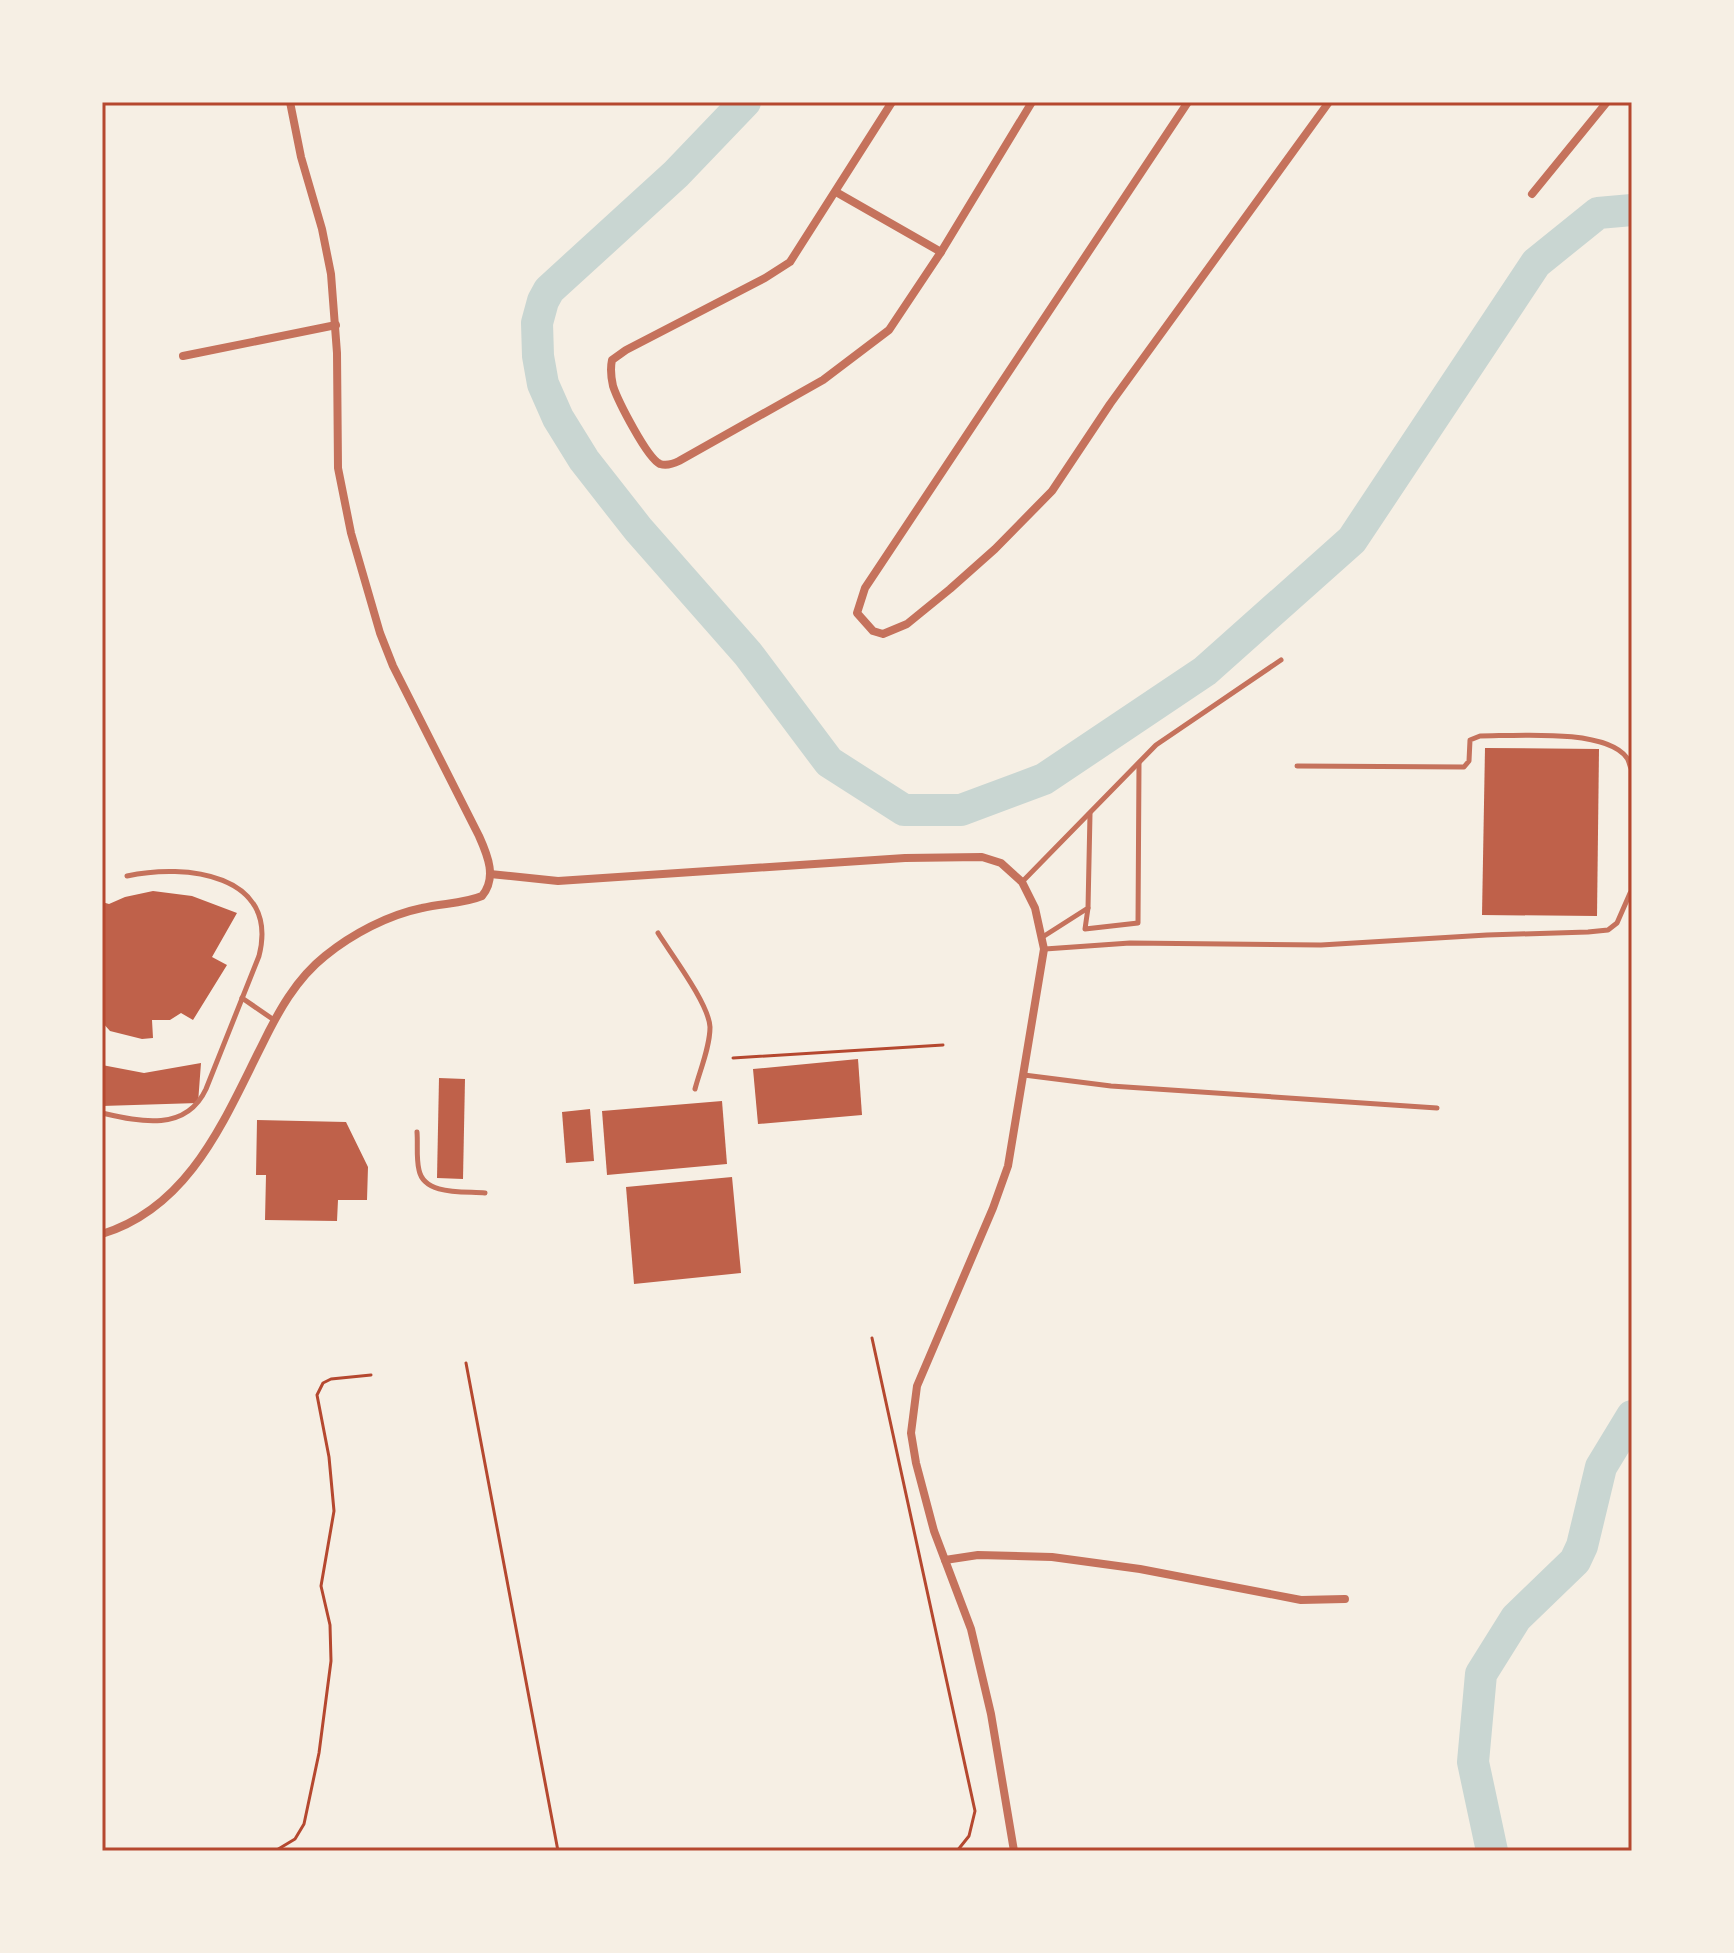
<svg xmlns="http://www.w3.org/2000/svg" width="1734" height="1953" font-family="Roboto,sans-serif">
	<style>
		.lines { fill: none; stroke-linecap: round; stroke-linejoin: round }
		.river { stroke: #c9d6d2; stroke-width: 32 }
		.building { fill: #bf614a }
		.path { stroke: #b5482f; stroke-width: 3 }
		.service { stroke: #c5725c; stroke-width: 5 }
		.minor { stroke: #c5725c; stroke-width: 8 }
		.neatline { fill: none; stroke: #b5482f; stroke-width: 3 }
	</style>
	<rect width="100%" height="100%" fill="#f6efe4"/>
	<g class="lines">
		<g class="river">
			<polyline points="745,102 676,174 549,290 543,301 537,323 538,356 543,384 558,418 584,460 638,529 748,654 829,762 904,810 961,810 1044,779 1205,671 1352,540 1536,263 1598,213 1632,210"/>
			<polyline points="1492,1851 1473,1762 1481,1674 1516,1618 1575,1561 1582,1546 1601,1467 1632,1416"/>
		</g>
	</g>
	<g class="building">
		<polygon points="1485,748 1599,749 1597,916 1482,915"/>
		<polygon points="153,891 192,896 237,913 212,957 227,965 193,1020 181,1013 170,1020 152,1020 153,1038 142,1039 110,1031 102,1022 102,902 109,904 125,897"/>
		<polygon points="858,1059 862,1115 758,1124 753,1069"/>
		<polygon points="201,1063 198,1103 102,1106 102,1065 144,1073"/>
		<polygon points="439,1078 465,1079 463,1179 437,1178"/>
		<polygon points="722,1101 727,1164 607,1175 602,1111"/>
		<polygon points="590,1109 594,1161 566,1163 562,1112"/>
		<polygon points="257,1120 346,1122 368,1167 367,1200 338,1200 337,1221 265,1220 266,1175 256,1175"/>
		<polygon points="732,1177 741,1273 634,1284 626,1187"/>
	</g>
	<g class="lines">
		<g class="path">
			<polyline points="733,1058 943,1045"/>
			<polyline points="872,1338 975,1811 969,1836 957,1851"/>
			<polyline points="466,1363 558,1851"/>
			<polyline points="275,1851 295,1839 304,1824 319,1753 331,1661 330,1625 321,1586 334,1511 329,1457 317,1395 323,1383 331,1379 371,1375"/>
		</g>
		<g class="service">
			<polyline points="1022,882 1156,745 1281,660"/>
			<polyline points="1088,908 1085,929 1138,923 1139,763"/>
			<path d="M658,933C671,954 709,1004 710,1027C710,1047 700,1070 695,1089"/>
			<polyline points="1041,938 1088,908 1090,814"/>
			<path d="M1045,949L1130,943L1321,945L1487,935L1588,932L1608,930L1617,923L1631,891V770C1631,768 1628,759 1627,758C1606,728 1514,736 1480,736L1470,740L1469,761L1464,767L1297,766"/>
			<polyline points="242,998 274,1020"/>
			<polyline points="1024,1075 1111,1086 1437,1108"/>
			<path d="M102,1113C141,1122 186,1132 206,1089L259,956C280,874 185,863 127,876"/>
			<path d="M417,1132C418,1144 416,1158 419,1170C424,1196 465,1191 485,1193"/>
		</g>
		<g class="minor">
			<path d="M892,102L790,262L765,278L626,350L612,360C610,369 611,377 613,386C618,401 647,458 660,464C667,466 673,464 679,461L823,380L889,330L941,252L1032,102"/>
			<polyline points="1188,102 865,588 857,613 873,631 883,634 907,624 950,589 995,549 1052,491 1110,404 1329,102"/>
			<polyline points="836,192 941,252"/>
			<polyline points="1532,194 1607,102"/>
			<polyline points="183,356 336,325"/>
			<polyline points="490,874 558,881 905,858 982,857 1001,863 1022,882 1035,908 1044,949 1008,1166 993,1208 917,1386 911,1433 916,1463 934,1531 971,1629 991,1714 1014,1851"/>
			<path d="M102,1234C190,1207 224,1120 262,1045C278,1012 296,979 325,956C352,934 388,915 422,908C442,903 463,904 482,896C497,878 488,856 479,836L393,666L380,633L351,533L338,468L337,353L331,274L322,229L301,157L290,102"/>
			<polyline points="945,1560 978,1555 1052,1557 1140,1569 1301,1600 1345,1599"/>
		</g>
	</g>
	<rect width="1734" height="1953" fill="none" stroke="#f6efe4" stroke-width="208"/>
	<rect x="104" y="104" width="1526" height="1745" class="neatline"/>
</svg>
